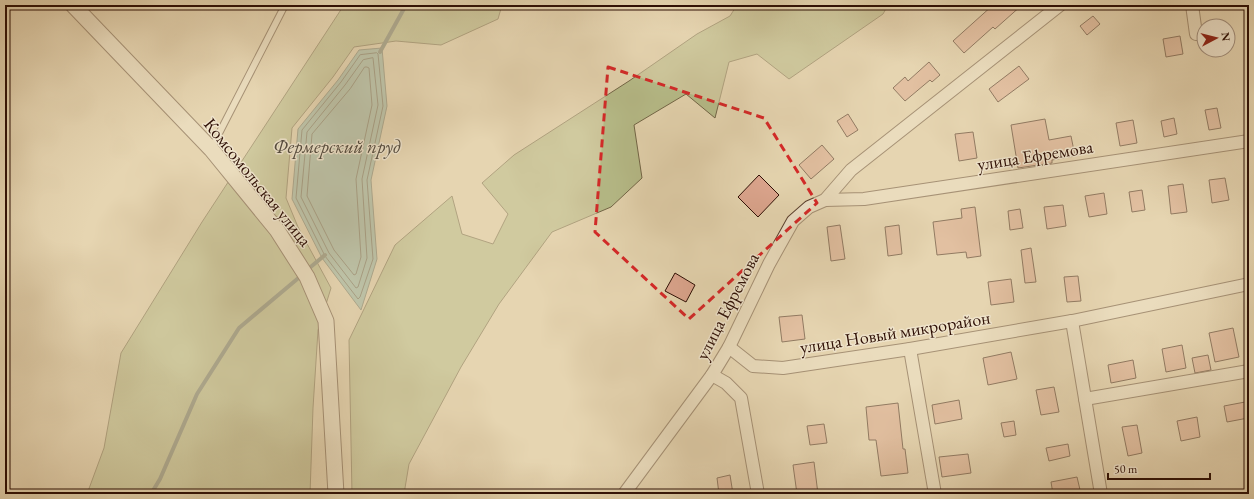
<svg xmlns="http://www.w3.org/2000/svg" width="1254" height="499" font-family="'EB Garamond',serif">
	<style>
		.green { fill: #b7bd8a; stroke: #726647 }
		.water { fill: #96b9aa; stroke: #6c7568 }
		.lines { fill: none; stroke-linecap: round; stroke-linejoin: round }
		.shore { stroke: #626457; stroke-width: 1 }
		.stream { stroke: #6c7568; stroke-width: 4 }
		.building { fill: #dda68f; stroke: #2d0e04 }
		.service-casing { stroke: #5b402f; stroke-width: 8 }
		.minor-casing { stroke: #5b402f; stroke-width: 14 }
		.tertiary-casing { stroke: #5b402f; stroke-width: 17 }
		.service { stroke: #efe4cc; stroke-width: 6 }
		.minor { stroke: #efe4cc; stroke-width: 12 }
		.tertiary { stroke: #efe4cc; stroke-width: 15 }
		.marked { fill: none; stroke: #d62828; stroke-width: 3; stroke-dasharray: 8 5; stroke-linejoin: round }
		.labels { text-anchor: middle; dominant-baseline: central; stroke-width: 3; stroke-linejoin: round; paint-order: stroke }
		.street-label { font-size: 18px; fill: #2d0e04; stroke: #efe4cc }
		.water-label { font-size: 19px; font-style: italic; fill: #524a3e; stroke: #efe4cc }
	</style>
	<rect width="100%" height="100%" fill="#e6d6b1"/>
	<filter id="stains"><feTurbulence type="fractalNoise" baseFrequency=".005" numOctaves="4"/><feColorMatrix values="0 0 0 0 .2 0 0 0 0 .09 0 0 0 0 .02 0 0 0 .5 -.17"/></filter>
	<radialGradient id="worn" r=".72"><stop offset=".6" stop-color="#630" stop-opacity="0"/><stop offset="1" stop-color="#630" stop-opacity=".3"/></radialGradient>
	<g class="green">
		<polygon points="344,5 502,5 498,19 441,45 396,41 354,47 333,77 292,128 286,198 298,227 331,288 318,330 313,408 310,494 87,494 104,448 121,353 202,222"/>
		<polygon points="737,5 888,5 883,14 789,79 757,54 729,62 715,118 686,94 634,125 642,178 611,207 552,232 499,304 461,367 409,464 404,494 352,494 349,340 395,245 452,196 462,234 493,244 508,214 482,183 514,155 629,81 697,34 730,16"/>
	</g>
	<polygon class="water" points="382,48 387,106 371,180 377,259 361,310 322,258 292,199 298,129 338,80 359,50"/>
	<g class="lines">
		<g class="shore">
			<polygon points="377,53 378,54 383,106 367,180 373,259 360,297 358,299 325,256 296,198 302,130 341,82 360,55"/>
			<polygon points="373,58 378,105 362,179 367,258 358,287 356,288 329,253 301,197 307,132 345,85 363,60"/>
			<polygon points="365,67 367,67 369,68 372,105 356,179 361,257 356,274 354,275 334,250 307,196 312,134 350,89"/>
		</g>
		<g class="stream">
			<polyline points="380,52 406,5"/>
			<polyline points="307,270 325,255"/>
			<polyline points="151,494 160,479 197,394 239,328 302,275"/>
		</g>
	</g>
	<g class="building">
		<polygon points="993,5 1022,5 995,29 993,27 964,53 953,41"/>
		<polygon points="1093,16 1100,24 1087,35 1080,26"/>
		<polygon points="1180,36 1183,54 1166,57 1163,39"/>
		<polygon points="929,62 940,75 932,82 930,80 905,101 893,88 905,77 908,81"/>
		<polygon points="1019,66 1029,79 998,102 989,89"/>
		<polygon points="1217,108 1221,128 1209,130 1205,110"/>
		<polygon points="848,114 858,130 847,137 837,121"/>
		<polygon points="1174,118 1177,134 1164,137 1161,121"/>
		<polygon points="1045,119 1049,140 1071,136 1075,156 1052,160 1052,163 1018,168 1011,125"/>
		<polygon points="1133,120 1137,143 1120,146 1116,123"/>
		<polygon points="973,132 977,158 959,161 955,134"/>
		<polygon points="822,145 834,159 811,179 799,165"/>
		<polygon points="759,175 779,195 758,217 738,197"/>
		<polygon points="1225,178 1229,200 1212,203 1209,180"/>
		<polygon points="1183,184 1187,212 1171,214 1168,186"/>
		<polygon points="1142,190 1145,210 1132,212 1129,192"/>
		<polygon points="1104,193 1107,214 1089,217 1085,196"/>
		<polygon points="1063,205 1066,226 1047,229 1044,207"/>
		<polygon points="975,207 981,256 967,258 966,252 937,255 933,222 962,218 961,209"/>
		<polygon points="1020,209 1023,228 1010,230 1008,211"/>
		<polygon points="840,225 845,259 831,261 827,227"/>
		<polygon points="899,225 902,254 888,256 885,227"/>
		<polygon points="1031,248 1036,282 1025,283 1021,250"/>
		<polygon points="675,273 695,285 686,302 665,291"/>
		<polygon points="1078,276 1081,301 1067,302 1064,277"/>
		<polygon points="1011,279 1014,302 991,305 988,282"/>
		<polygon points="802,315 805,339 782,342 779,317"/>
		<polygon points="1233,328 1239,357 1215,362 1209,333"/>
		<polygon points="1182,345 1186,368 1166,372 1162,349"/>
		<polygon points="1011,352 1017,379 988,385 983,358"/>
		<polygon points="1208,355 1211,370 1195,373 1192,358"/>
		<polygon points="1133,360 1136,378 1111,383 1108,365"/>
		<polygon points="1054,387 1059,412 1041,415 1036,390"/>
		<polygon points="959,400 962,419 935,424 932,405"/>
		<polygon points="1245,402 1248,418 1227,422 1224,406"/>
		<polygon points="898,403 903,449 905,449 908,473 881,476 876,440 869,440 866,407"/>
		<polygon points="1197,417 1200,437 1181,441 1177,421"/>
		<polygon points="1014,421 1016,435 1004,437 1001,423"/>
		<polygon points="824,424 827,443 810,445 807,426"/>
		<polygon points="1137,425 1142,453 1128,456 1122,427"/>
		<polygon points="1068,444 1070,456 1049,461 1046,448"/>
		<polygon points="968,454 971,473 942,477 939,457"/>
		<polygon points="814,462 818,494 797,494 793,465"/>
		<polygon points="730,475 733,494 719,494 717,478"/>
		<polygon points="1077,477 1081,494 1053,494 1051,482"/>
	</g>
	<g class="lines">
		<g class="service-casing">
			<polyline id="service" points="211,149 285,5"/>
		</g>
		<g class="minor-casing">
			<g id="minor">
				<polyline points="1192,5 1196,34"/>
				<polyline points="825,200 864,199 1249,141"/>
				<polyline points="1072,321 1101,494"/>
				<polyline points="729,347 753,366 783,368 910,349 1072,321 1249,284"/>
				<polyline points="910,349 935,494"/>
				<polyline points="712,375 726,383 741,398 758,494"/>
				<polyline points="1085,399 1249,371"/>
				<polyline points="624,494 712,375 729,347 769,264 793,221 809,207 825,200 851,170 1060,5"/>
			</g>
		</g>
		<g class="tertiary-casing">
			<polyline id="tertiary" points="73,5 211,149 277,230 307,277 326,321 336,494"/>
		</g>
		<use href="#service" class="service"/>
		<use href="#minor" class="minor"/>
		<use href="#tertiary" class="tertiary"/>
	</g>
	<path d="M0 0H1254V499H0ZM608,67L764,118L817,203L689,319L595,232Z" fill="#e6d6b1" fill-opacity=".55" fill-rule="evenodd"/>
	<path class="marked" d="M608,67L764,118L817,203L689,319L595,232Z"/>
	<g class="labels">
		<g class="street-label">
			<text transform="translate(1035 155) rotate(-9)">улица Ефремова</text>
			<text transform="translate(258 182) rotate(51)">Комсомольская улица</text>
			<text transform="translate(727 306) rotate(-63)">улица Ефремова</text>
			<text transform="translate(895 332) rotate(-9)">улица Новый микрорайон</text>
		</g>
		<g class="water-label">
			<text x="337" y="146">Фермерский пруд</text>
		</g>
	</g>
	<rect width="1254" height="499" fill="none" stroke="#e6d6b1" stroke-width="20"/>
	<rect x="6" y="6" width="1242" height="487" fill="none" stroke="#2d0e04" stroke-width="2"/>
	<rect x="10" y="10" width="1234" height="479" fill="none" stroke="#2d0e04"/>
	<g transform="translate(1216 38) rotate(83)"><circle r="19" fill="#efe4cc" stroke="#a18e7c"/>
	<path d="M0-3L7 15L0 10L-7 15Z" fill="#8f2418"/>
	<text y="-6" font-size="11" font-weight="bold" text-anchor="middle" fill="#2d0e04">N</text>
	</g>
	<path d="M1108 473v6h102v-6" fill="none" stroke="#2d0e04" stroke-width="2"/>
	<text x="1114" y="473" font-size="12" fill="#2d0e04" stroke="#efe4cc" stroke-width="3" paint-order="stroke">50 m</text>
	<rect width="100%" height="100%" filter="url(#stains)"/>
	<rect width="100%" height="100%" fill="url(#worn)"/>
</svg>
